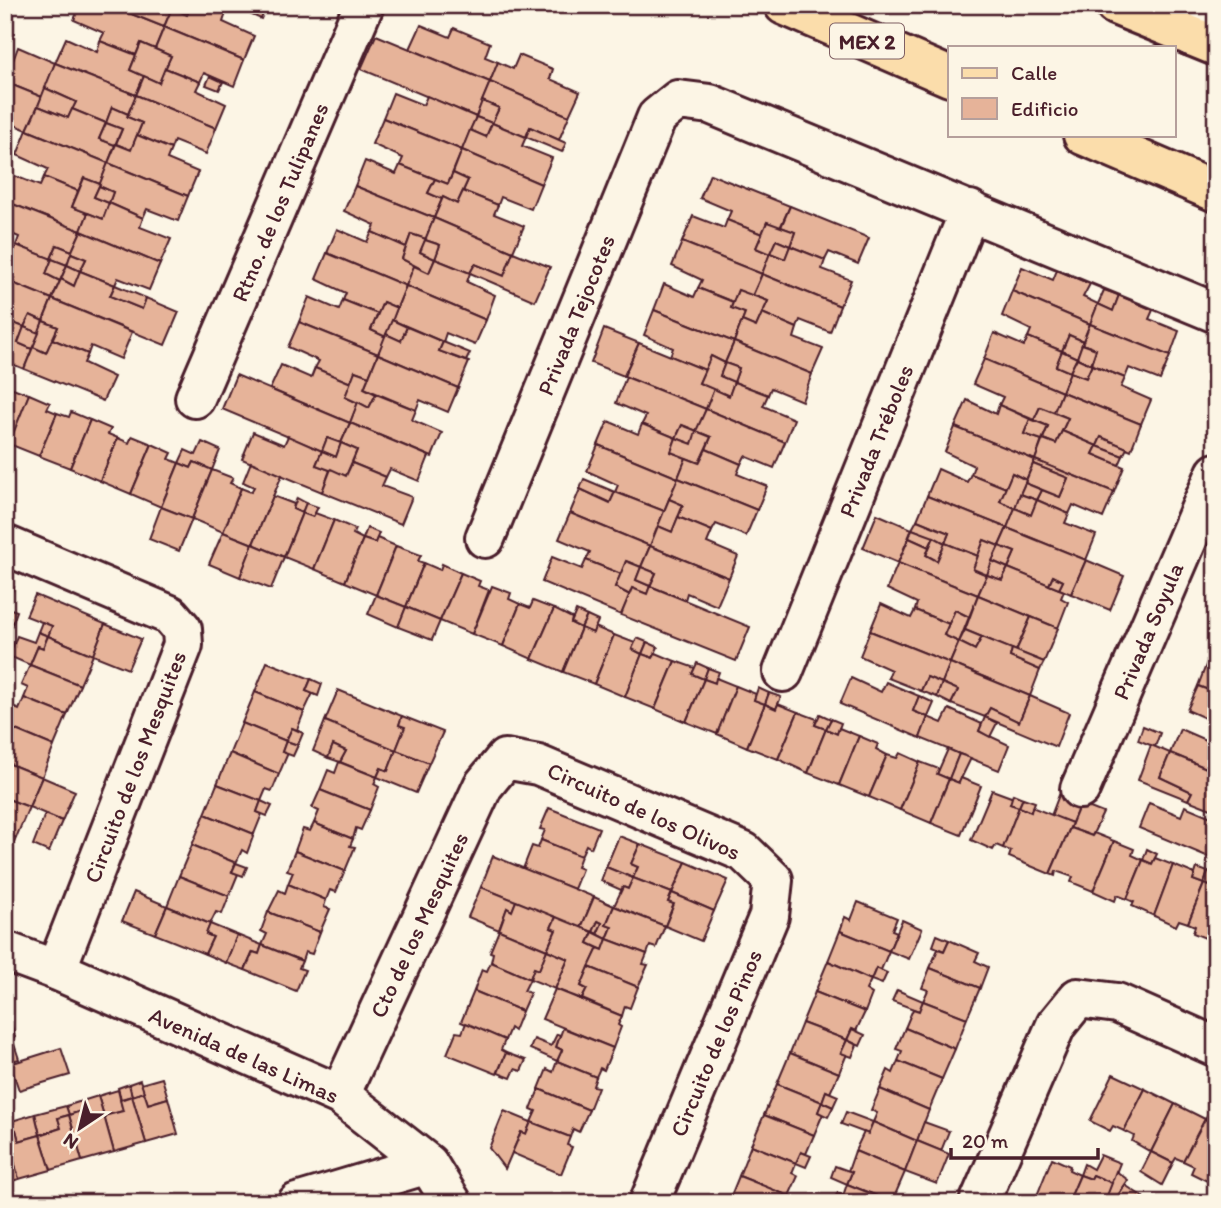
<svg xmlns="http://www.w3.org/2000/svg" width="1221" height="1208" font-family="Itim,sans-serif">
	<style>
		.building { fill: #e6b399; stroke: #4a1f2b; stroke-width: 2 }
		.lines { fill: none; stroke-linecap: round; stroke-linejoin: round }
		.minor-casing { stroke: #4a1f2b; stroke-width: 44 }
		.major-casing { stroke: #4a1f2b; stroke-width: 44 }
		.minor { stroke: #fcf5e5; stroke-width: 38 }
		.major { stroke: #fbddab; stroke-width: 38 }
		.labels { text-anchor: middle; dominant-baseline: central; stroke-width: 6; stroke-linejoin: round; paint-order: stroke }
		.shield { fill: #fcf5e5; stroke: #7f5f63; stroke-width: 2 }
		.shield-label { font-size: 21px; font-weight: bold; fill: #4a1f2b }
		.street-label { font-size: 23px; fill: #4a1f2b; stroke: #fcf5e5 }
	</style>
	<rect width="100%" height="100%" fill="#fcf5e5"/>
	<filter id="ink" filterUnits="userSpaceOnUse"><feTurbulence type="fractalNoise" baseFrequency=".0143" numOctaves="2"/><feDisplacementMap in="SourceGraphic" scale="14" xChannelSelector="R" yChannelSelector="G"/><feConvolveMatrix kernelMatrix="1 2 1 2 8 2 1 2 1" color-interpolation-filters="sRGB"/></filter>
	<g filter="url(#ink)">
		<g class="building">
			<polygon points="80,5 109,5 164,27 155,49 141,43 136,55 100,41 104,33 74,20"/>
			<polygon points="109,5 166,5 172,8 164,27"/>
			<polygon points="166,5 192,5 187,15"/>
			<polygon points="192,5 206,5 226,13 223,22 254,36 244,60 164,27 172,8 187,15"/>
			<polygon points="206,5 267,5 261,19 229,5 226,13"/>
			<polygon points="421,25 450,37 454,28 490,43 485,57 498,62 490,82 410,49"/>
			<polygon points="164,27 244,60 234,86 204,73 200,82 165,68 171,56 155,49"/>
			<polygon points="376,35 490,82 476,117 361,69"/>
			<polygon points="66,38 97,52 100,41 136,55 130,70 144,76 136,95 55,63"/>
			<polygon points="141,43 171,56 159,83 130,70"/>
			<polygon points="18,47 55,63 42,97 5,82"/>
			<polygon points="519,55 553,69 550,79 580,92 569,116 490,82 498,62 513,69"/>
			<polygon points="55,63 136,95 128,114 112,107 106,123 72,109 76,102 45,88"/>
			<polygon points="165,68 200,82 196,90 226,104 216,128 136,95 144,76 159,83"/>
			<polygon points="210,76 223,82 219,90 206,85"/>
			<polygon points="5,82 42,97 27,130 5,121"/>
			<polygon points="490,82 569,116 559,140 530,127 526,137 492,123 499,108 482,101"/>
			<polygon points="45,88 76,102 68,118 38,106"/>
			<polygon points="393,93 423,105 427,96 476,117 462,150 383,118"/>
			<polygon points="136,95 216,128 206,154 174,141 171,149 137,135 142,123 127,117"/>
			<polygon points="482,101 499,108 492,123 476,117"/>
			<polygon points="38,106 68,118 72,109 106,123 99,139 115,145 108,163 27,130"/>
			<polygon points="112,107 128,114 127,117 142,123 131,150 116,144 122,129 106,123"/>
			<polygon points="476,117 492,123 486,137 470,130"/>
			<polygon points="383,118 462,150 448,184 400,165 403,158 372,144"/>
			<polygon points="106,123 122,129 115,145 99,139"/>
			<polygon points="492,123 526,137 522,146 552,158 541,184 462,150 470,130 486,137"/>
			<polygon points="530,127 566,143 562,152 526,137"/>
			<polygon points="27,130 108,163 100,184 84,178 78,191 44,177 48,169 17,155"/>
			<polygon points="137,135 171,149 167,159 198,172 188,196 108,163 116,144 131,150"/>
			<polygon points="462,150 541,184 531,209 501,197 498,205 463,191 468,180 453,173"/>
			<polygon points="365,161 396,174 400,165 435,179 428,193 442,199 434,218 355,186"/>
			<polygon points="108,163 188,196 178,221 147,209 143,218 109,203 113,192 99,186"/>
			<polygon points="453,173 468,180 457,204 443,197 442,199 428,193 435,179 448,184"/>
			<polygon points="10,174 40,186 44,177 78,191 72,207 88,213 81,231 5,201 5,184"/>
			<polygon points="710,174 790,206 780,228 767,222 762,234 727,220 731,211 700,198"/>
			<polygon points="84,178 100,184 94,197 109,203 103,219 72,207"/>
			<polygon points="99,186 113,192 109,203 94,197"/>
			<polygon points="355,186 434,218 426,239 411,234 406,247 372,232 375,225 344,211"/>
			<polygon points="463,191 498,205 494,214 524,226 513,252 434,218 443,197 457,204"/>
			<polygon points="5,201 81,231 72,251 57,245 51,259 16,245 19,237 5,231"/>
			<polygon points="109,203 143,218 140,227 171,239 160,264 81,231 88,213 103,219"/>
			<polygon points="790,206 869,238 858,264 829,252 825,260 790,246 795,232 781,227"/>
			<polygon points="693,216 724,228 727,220 762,234 756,248 770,254 762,274 682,242"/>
			<polygon points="434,218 513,252 504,276 475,264 470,273 435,259 440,245 425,240"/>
			<polygon points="767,222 795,232 790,246 776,240 770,254 756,248"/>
			<polygon points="337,229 367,242 372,232 406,247 402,259 415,265 406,286 327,253"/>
			<polygon points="81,231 160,264 149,290 118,278 115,285 80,271 86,259 71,253"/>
			<polygon points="411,234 426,239 420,252 435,259 429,273 402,259"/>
			<polygon points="425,240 440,245 435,259 420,252"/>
			<polygon points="776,240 790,246 785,259 770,253"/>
			<polygon points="682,242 762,274 752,296 738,290 733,302 698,288 702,280 672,266"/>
			<polygon points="16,245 52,259 46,274 60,281 52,299 5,280 5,254 11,257"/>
			<polygon points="57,245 72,251 67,265 51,259"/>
			<polygon points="790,246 825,260 822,269 851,280 840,306 762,274 770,253 785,259"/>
			<polygon points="513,252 550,267 535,301 470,273 475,264 504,276"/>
			<polygon points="71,253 86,259 80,271 67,265"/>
			<polygon points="327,253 406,286 397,308 383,302 378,314 343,300 346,293 316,279"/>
			<polygon points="52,259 67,265 60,281 46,274"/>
			<polygon points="435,259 470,273 467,282 495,295 486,320 406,286 414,266 429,273"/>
			<polygon points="67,265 80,271 74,286 61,279"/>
			<polygon points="1022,267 1053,280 1057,270 1090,284 1083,297 1098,304 1090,324 1012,291"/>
			<polygon points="80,271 115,285 110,296 142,309 146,298 179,312 165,345 52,299 61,279 74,286"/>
			<polygon points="762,274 840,306 830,332 800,320 797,328 762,313 768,301 753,295"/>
			<polygon points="5,280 52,299 43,321 30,315 24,327 5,320"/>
			<polygon points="664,284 694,297 698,288 733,302 731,308 745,313 734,342 654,310"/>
			<polygon points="115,285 146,298 142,309 110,296"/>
			<polygon points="406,286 486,320 475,345 446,333 443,342 392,320"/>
			<polygon points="738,290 768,301 756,327 742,321 745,313 731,308"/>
			<polygon points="1104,290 1119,295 1113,311 1098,304"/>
			<polygon points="1012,291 1090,324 1083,341 1069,335 1062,351 1028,337 1031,330 1002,316"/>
			<polygon points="1119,295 1153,310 1149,319 1179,331 1170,356 1090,324 1098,304 1113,311"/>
			<polygon points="309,297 339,310 343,300 378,314 371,330 386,337 378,354 299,322"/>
			<polygon points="52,299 132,332 121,359 91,346 88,354 52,339 58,327 43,321"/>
			<polygon points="383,302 397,308 386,337 371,330"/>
			<polygon points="654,310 734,342 725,363 711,356 705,370 670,356 673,348 644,335"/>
			<polygon points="762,313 797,328 794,338 823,349 812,374 734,342 742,321 756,327"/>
			<polygon points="30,315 43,321 39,333 24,327"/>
			<polygon points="5,320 24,327 18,343 32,349 24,369 5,361"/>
			<polygon points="392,320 407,327 401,341 386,334"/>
			<polygon points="43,321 58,327 46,353 33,347"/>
			<polygon points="299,322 378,354 369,376 355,371 351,383 315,368 319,361 288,347"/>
			<polygon points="1090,324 1170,356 1160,380 1129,368 1125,378 1091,364 1096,349 1082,344"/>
			<polygon points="24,327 39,333 32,349 18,343"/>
			<polygon points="407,327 443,342 439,351 469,362 458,388 378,354 386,334 401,341"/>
			<polygon points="604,329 639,343 624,376 591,363"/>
			<polygon points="994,333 1024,346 1028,337 1062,351 1056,366 1070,372 1062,392 984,359"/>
			<polygon points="1069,335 1083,341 1077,358 1062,351"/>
			<polygon points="52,339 88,354 84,363 114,377 103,401 24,369 33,347 46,353"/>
			<polygon points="443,342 470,353 466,361 439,351"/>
			<polygon points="734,342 812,374 802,401 771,388 768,395 734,382 739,368 725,363"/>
			<polygon points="639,343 705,370 699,383 714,389 706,409 624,376"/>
			<polygon points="1082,344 1096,349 1091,364 1077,358"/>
			<polygon points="1062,351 1077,358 1070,372 1056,366"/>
			<polygon points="378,354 458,388 448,412 420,400 416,410 364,388"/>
			<polygon points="711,356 725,363 720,376 734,382 729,396 699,383"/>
			<polygon points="1077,358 1092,365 1086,378 1070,372"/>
			<polygon points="984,359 1062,392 1054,412 1040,407 1034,420 999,405 1003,397 973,384"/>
			<polygon points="725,363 739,368 734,382 720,376"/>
			<polygon points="281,365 311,378 315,368 351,383 345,397 358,403 350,423 270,389"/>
			<polygon points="1092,365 1125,378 1121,387 1151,400 1141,424 1062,392 1070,372 1086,378"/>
			<polygon points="355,371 369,376 364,388 376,394 369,408 345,397"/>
			<polygon points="236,375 350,423 341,443 327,438 322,451 222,409"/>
			<polygon points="626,377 706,409 697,431 682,425 676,438 642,424 646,416 616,403"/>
			<polygon points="734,382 768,395 763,406 794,419 785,442 706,409 714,389 729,396"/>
			<polygon points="10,387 29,394 9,444 5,442 5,392 8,394"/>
			<polygon points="1062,392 1141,424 1131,450 1101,437 1097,446 1062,431 1068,418 1054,412"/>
			<polygon points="29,394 50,403 47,409 57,413 39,456 9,444"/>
			<polygon points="376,394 416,410 412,420 442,433 432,457 350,423 358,402 369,408"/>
			<polygon points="967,400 996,414 999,405 1030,419 1024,434 1042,440 1035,460 955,427"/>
			<polygon points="1040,407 1068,418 1056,444 1043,439 1048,426 1034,420"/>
			<polygon points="706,409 785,442 774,468 745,456 741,464 706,449 711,437 696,431"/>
			<polygon points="71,412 90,420 70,468 39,456 57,413 69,417"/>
			<polygon points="1030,419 1048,426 1042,440 1024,434"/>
			<polygon points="90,420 111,429 108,434 118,438 100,481 70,468"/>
			<polygon points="608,421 638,434 642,424 676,438 671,452 686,458 678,478 598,445"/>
			<polygon points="350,423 429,456 419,481 390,469 386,477 352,463 357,450 341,443"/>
			<polygon points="682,425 697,431 692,444 676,438"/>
			<polygon points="955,427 1035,460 1026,480 1012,473 1006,488 971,474 974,466 945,452"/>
			<polygon points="696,431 711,437 699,463 671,452 676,438 692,444"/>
			<polygon points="1062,431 1097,446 1093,454 1124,467 1114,492 1035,460 1043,439 1056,444"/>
			<polygon points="253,432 284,445 288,436 322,451 316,465 330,470 322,492 242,459"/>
			<polygon points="132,436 152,444 131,494 100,481 118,438 129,443"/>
			<polygon points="1101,437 1127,448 1123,456 1097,446"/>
			<polygon points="327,438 341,443 336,457 322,451"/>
			<polygon points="202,442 220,450 212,470 194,462 191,468 179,463 185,450 196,455"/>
			<polygon points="341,443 357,450 346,476 316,465 322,451 336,457"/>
			<polygon points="152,444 172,453 169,459 179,463 161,507 131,494"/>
			<polygon points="598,445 678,478 664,511 615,492 618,485 587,471"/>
			<polygon points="1097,446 1123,456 1119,465 1093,454"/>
			<polygon points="706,449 741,464 737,474 767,486 757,510 678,478 686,458 699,463"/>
			<polygon points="1035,460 1114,492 1103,518 1073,505 1069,514 1037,500 1042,490 1060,497 1068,478 1033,464"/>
			<polygon points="194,462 212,470 192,519 161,507 179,463 191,468"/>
			<polygon points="251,462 282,475 253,544 223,532 241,488 251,492 254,487 243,482"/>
			<polygon points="352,463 386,477 382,486 412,497 401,524 322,492 331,469 346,476"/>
			<polygon points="1033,464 1068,478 1060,497 1025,483"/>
			<polygon points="938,469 967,482 971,474 1006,488 1000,501 1015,508 1007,528 927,496"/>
			<polygon points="212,470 233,478 230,483 241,488 223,532 192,519"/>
			<polygon points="1012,473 1026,480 1015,508 1000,501"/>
			<polygon points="678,478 757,510 746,536 716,524 712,531 678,517 683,505 669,499"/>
			<polygon points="584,479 615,492 610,503 580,489"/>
			<polygon points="1025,483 1042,490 1037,500 1020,494"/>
			<polygon points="580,489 610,503 615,492 664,511 650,546 570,513"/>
			<polygon points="1020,494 1037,500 1031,515 1015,508"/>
			<polygon points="273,496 294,504 293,509 302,513 284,557 253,544"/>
			<polygon points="927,496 1007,528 999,546 984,540 978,556 945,543 949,533 917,520"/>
			<polygon points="297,498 306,503 302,513 293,509"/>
			<polygon points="669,499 683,505 672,532 658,526"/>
			<polygon points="1037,500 1069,514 1065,523 1096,535 1086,560 1007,528 1015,508 1031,515"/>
			<polygon points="306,503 318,507 313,517 302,513"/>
			<polygon points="161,507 192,519 179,551 149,539"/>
			<polygon points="302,513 313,517 315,513 334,520 314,569 284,557"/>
			<polygon points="570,513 650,546 641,567 626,561 621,574 586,560 590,552 559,539"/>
			<polygon points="877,514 912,529 898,563 863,548"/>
			<polygon points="678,517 712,531 707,543 738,556 729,578 650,546 658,526 672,532"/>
			<polygon points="334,520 355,529 353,534 363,539 345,582 314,569"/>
			<polygon points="917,520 949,533 945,543 912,529"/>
			<polygon points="367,528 379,533 375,543 363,539"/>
			<polygon points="1007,528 1086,560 1071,594 1059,589 1063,581 1053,576 1049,585 1008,568 1015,552 999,546"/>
			<polygon points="912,529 934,537 929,547 909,538"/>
			<polygon points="223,532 253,544 240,577 209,564"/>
			<polygon points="934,537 945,543 937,561 926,555"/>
			<polygon points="377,538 396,546 376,595 345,582 363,539 375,543"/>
			<polygon points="909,538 929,547 926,555 937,561 945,543 978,556 973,569 987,575 978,595 898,563"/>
			<polygon points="984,540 999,546 987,575 973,569"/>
			<polygon points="253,544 284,557 271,589 240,577"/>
			<polygon points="396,546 421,555 418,561 424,563 406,607 376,595"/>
			<polygon points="650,546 729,578 717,606 687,593 685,600 650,586 656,573 641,567"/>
			<polygon points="999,546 1015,552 1008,568 992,561"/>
			<polygon points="552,557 582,569 586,560 621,574 615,587 630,595 621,615 542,582"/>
			<polygon points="1086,560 1124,576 1110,610 1071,594"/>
			<polygon points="626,561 641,567 636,580 650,586 647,594 632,588 630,595 615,587"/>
			<polygon points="992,561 1008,568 1002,580 987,575"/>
			<polygon points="424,563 440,570 442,564 461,573 440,621 406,607"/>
			<polygon points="898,563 978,595 969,617 955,610 949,624 915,610 917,603 887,589"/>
			<polygon points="641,567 656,573 650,586 636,580"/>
			<polygon points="1008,568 1064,591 1061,598 1068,602 1058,628 978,595 987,575 1002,580"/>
			<polygon points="461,573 480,581 478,586 489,590 472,634 440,621"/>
			<polygon points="1053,576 1063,581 1059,589 1049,585"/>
			<polygon points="5,583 14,587 6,607 5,607"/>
			<polygon points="492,586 511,593 509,599 520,604 503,646 472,634"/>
			<polygon points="650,586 750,627 736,661 621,615 632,588 647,594"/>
			<polygon points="35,595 105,624 93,655 48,636 52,626 26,616"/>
			<polygon points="376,595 406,607 398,627 368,614"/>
			<polygon points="978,595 1031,617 1016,651 965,630"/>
			<polygon points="533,601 554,609 532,659 503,646 520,604 530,608"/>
			<polygon points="881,604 911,618 915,610 949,624 944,635 959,642 950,663 870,631"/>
			<polygon points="5,607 17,611 13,622 5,619"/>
			<polygon points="406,607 440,621 432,640 398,627"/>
			<polygon points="554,609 572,618 571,623 581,628 563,672 532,659"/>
			<polygon points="955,610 969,617 959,642 944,635"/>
			<polygon points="576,611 587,616 581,628 571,623"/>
			<polygon points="587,616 598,621 593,633 581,628"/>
			<polygon points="1031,617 1058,628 1044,662 1016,651"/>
			<polygon points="5,619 13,622 9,633 5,631"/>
			<polygon points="42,622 52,626 48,636 38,632"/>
			<polygon points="105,624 141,639 128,669 93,655"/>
			<polygon points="595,627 614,635 594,684 563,672 581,628 593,633"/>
			<polygon points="965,630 982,637 975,650 959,642"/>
			<polygon points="870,631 950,663 942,683 927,677 921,691 888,678 891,670 860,656"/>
			<polygon points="38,632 48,636 43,648 38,646 30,665 9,656 17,636 34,642"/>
			<polygon points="614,635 635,643 632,649 642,654 625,697 594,684"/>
			<polygon points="48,636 93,655 80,685 30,665 38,646 43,648"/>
			<polygon points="982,637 1012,649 1010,657 1040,670 1030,696 950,663 959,642 975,650"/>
			<polygon points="637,638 647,642 642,654 632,649"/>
			<polygon points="647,642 658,647 653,658 642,654"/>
			<polygon points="1012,649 1044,662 1040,670 1010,657"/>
			<polygon points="656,653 675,661 655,709 625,697 642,654 653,658"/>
			<polygon points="1208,660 1216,664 1216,693 1198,686"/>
			<polygon points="675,661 695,668 692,674 704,679 686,722 655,709"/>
			<polygon points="267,662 311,679 306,691 313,693 304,712 255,692"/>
			<polygon points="697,663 708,668 704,679 692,674"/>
			<polygon points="950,663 1030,696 1019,722 990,708 985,717 951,704 958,690 942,683"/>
			<polygon points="30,665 80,685 67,715 24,698 28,688 21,685"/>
			<polygon points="708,668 719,672 715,683 704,679"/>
			<polygon points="927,677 942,683 937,697 921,691"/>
			<polygon points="716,678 736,686 717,734 686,722 704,679 715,683"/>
			<polygon points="851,678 881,692 886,682 919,696 913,711 928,717 920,738 840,704"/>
			<polygon points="311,679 322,684 318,696 306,691"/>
			<polygon points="942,683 958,690 951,704 937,697"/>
			<polygon points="736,686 756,694 754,700 765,704 747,747 717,734"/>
			<polygon points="1198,686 1216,693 1216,723 1187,710"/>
			<polygon points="758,688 769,693 765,704 754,700"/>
			<polygon points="338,690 402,716 399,725 405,727 396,750 325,721"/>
			<polygon points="255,692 304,712 297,730 292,728 286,741 242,723"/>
			<polygon points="769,693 781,697 776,709 765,704"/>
			<polygon points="919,696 934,703 928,717 913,711"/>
			<polygon points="1030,696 1069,713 1056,747 985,717 990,708 1019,722"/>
			<polygon points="24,698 67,715 54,746 6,726 13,707 19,710"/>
			<polygon points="765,704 776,709 778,704 798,712 778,759 747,747"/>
			<polygon points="949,709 982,724 979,731 1009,745 999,770 920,738 928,717 942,723"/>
			<polygon points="798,712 817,719 815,725 826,729 808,773 778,759"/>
			<polygon points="820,714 831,719 826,729 815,725"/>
			<polygon points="402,716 443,732 429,763 396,750 405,727 399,725"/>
			<polygon points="985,717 997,723 990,737 979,731"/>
			<polygon points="831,719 841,723 837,734 826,729"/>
			<polygon points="325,721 396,750 388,771 381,768 377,777 340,762 346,751 333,745 328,758 313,751"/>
			<polygon points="242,723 286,741 282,752 288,753 279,774 230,753"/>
			<polygon points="6,726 54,746 42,777 5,762"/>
			<polygon points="1143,726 1160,733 1155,747 1138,740"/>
			<polygon points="292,728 303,733 298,745 286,741"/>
			<polygon points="839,728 859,736 839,785 808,773 826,729 837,734"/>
			<polygon points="1180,729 1212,743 1216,735 1216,772 1170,753"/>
			<polygon points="859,736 878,744 876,749 887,755 869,797 839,785"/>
			<polygon points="286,741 298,745 293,756 282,752"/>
			<polygon points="333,745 346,751 340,762 328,758"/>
			<polygon points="1151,745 1170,753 1160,777 1192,792 1188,800 1138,780"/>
			<polygon points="948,749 959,754 949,779 937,774"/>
			<polygon points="396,750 429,763 416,793 377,777 381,768 388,771"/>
			<polygon points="230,753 279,774 272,791 266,789 261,801 217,784"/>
			<polygon points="900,753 920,762 900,810 869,797 887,755 897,758"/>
			<polygon points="1170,753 1216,772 1216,811 1188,800 1192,792 1160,777"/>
			<polygon points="959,754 971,758 959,783 949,779"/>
			<polygon points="5,762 42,777 29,807 5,798"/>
			<polygon points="339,762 377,777 374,784 379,787 370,810 320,790 328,770 335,773"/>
			<polygon points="920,762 939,769 937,774 949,779 931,823 900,810"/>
			<polygon points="42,777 75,791 62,821 29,807"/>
			<polygon points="961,778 981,786 961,835 931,823 949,779 959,783"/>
			<polygon points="217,784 261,801 257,812 262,814 254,834 205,814"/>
			<polygon points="320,790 370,810 361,830 356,828 353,839 314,823 319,811 312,808"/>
			<polygon points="992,790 1011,797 1013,798 1010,804 1019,807 1003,848 996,845 993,850 971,840"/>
			<polygon points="1013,794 1023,798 1019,807 1010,804"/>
			<polygon points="1059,795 1080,804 1072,823 1051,816"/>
			<polygon points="5,798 29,807 16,838 5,833"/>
			<polygon points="1023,798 1035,802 1031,812 1019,807"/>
			<polygon points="261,801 272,806 267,816 257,812"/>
			<polygon points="1149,803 1181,816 1185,806 1216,819 1216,860 1139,828"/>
			<polygon points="1080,804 1103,813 1092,836 1070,828"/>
			<polygon points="1019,807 1031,812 1032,807 1072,823 1050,874 1009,857 1011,851 1003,848"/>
			<polygon points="549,808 599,828 591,848 586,845 581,856 541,840 545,830 540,829"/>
			<polygon points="45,814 62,821 49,852 33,845"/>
			<polygon points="205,814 254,834 247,853 242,850 236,863 192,845"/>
			<polygon points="314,823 353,839 350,846 355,847 345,871 295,851 303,829 310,831"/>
			<polygon points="1070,828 1092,836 1094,833 1114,841 1093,891 1071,882 1073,877 1056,871 1055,876 1050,874"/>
			<polygon points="5,833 16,838 5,863"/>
			<polygon points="619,836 640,844 631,864 638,867 633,878 606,867"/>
			<polygon points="541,840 581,856 577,867 582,869 574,889 523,869 532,846 538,848"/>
			<polygon points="1114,841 1134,849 1132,855 1143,860 1127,899 1117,895 1115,901 1093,891"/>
			<polygon points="640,844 686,862 672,893 633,878 638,867 631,864"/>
			<polygon points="192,845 236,863 232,872 238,874 229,896 179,876"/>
			<polygon points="1147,849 1157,854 1152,864 1143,860"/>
			<polygon points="295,851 345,871 336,892 330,890 326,900 288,884 293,872 287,870"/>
			<polygon points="493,856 594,897 581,928 481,887"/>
			<polygon points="1155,858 1173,865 1154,916 1132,906 1134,902 1127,899 1143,860 1152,864"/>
			<polygon points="686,862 728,880 714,911 672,893"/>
			<polygon points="236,863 247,867 243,876 232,872"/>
			<polygon points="1173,865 1195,874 1193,880 1204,884 1188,923 1179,920 1176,926 1154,916"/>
			<polygon points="606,867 633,878 628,889 623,887 621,890 601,881"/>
			<polygon points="1197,868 1208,872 1204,884 1193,880"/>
			<polygon points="1208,872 1216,875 1215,888 1204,884"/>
			<polygon points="179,876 229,896 222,914 216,912 210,924 167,906"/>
			<polygon points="633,878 672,893 668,902 674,904 665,926 614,906 623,887 628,889"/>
			<polygon points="288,884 326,900 324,907 330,909 320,932 268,912 279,890 285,893"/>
			<polygon points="1204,884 1215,888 1216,885 1215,942 1193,933 1195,926 1188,923"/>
			<polygon points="481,887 516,901 512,911 507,908 499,930 468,917"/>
			<polygon points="134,892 167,906 155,934 122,921"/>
			<polygon points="672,893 714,911 701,941 665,926 674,904 668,902"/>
			<polygon points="594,897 614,906 606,925 612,927 607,939 597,934 602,923 598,921 593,932 581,928"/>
			<polygon points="516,901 556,917 551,928 556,930 547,950 499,930 507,908 512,911"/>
			<polygon points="858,902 897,918 892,930 897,932 889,951 840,931 845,917 851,920"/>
			<polygon points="167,906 210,924 206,934 213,937 205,954 155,934"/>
			<polygon points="614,906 665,926 656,948 650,946 647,954 607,939 612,927 606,925"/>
			<polygon points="268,912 320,932 312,954 305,952 302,961 262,945 267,934 261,931"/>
			<polygon points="556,917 593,932 588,943 598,948 581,986 587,989 582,999 555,989 568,959 547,950 556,930 551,928"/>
			<polygon points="902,920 922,929 909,959 889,951"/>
			<polygon points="598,921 602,923 597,934 593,932"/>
			<polygon points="210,924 237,935 226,963 205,954 213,937 206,934"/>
			<polygon points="499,930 547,950 539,970 534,968 530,979 491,962 493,953 490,952"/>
			<polygon points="840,931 889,951 881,970 876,968 871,980 828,961"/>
			<polygon points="593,932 607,939 603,950 588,943"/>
			<polygon points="237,935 262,945 259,954 253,952 245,970 226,963"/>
			<polygon points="937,935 949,940 944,951 933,946"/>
			<polygon points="607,939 647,954 643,964 648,965 638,987 589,967 598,948 603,950"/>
			<polygon points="949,940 979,953 975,961 988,967 980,988 930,968 938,949 944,951"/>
			<polygon points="262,945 302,961 299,968 305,970 296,991 245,970 253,952 259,954"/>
			<polygon points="547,950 568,959 555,989 530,979 534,968 539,970"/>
			<polygon points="828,961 871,980 866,990 872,994 865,1012 815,992"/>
			<polygon points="491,962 530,979 524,991 530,993 522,1011 474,991 482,969 487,971"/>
			<polygon points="589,967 638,987 630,1008 625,1006 622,1016 582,999 587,989 581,986"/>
			<polygon points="876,968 887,973 882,984 871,980"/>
			<polygon points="930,968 980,988 967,1018 923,1001 928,990 922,988"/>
			<polygon points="555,989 622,1016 618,1025 621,1027 613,1048 542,1019"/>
			<polygon points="897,990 923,1001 919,1011 892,1001"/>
			<polygon points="474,991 522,1011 514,1031 510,1028 505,1040 461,1022"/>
			<polygon points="815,992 865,1012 856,1031 852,1029 847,1040 802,1023"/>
			<polygon points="5,1001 15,1037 5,1040"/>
			<polygon points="923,1001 967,1018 955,1049 905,1028 913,1009 919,1011"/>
			<polygon points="466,1023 505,1040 501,1050 506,1053 497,1074 447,1054 456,1032 462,1033"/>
			<polygon points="802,1023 847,1040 841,1053 847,1054 839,1073 790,1053"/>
			<polygon points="563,1028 613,1048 604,1070 600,1068 596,1077 557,1061 562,1050 556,1047"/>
			<polygon points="905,1028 955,1049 942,1079 898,1061 902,1051 896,1049"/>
			<polygon points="852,1029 865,1035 860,1046 847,1040"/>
			<polygon points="557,1034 560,1035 556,1047 562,1050 557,1061 530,1049 534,1039 551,1046"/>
			<polygon points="12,1038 19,1059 5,1063 5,1040"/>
			<polygon points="847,1040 857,1045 852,1057 841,1053"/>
			<polygon points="61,1048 70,1075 19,1090 10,1064"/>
			<polygon points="506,1053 526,1060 521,1071 515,1069 511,1078 498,1073"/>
			<polygon points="790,1053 839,1073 830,1093 826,1091 822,1102 777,1084"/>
			<polygon points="557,1061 596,1077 593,1086 598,1087 589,1110 539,1089 547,1069 553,1072"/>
			<polygon points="898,1061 942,1079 929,1110 880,1089 888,1070 893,1073"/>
			<polygon points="1113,1074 1145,1089 1124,1131 1113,1126 1110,1131 1090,1121"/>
			<polygon points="162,1078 168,1098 148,1104 141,1084"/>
			<polygon points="140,1080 144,1092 132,1096 129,1084"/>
			<polygon points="129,1084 132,1096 121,1099 118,1088"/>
			<polygon points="777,1084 822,1102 818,1112 823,1114 814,1135 764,1115"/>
			<polygon points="539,1089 589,1110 579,1132 573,1129 570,1137 531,1122 536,1111 531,1109"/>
			<polygon points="880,1089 929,1110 917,1141 873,1122 877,1113 871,1110"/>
			<polygon points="1145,1089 1175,1104 1151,1152 1132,1141 1134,1136 1124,1131"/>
			<polygon points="118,1090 123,1111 104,1116 98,1096"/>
			<polygon points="826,1091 838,1096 833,1107 822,1102"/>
			<polygon points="144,1092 148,1104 168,1098 178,1134 146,1143 132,1096"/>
			<polygon points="98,1096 104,1116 85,1123 81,1111 69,1115 66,1106"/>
			<polygon points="132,1096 146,1143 114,1152 104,1116 123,1111 120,1100"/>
			<polygon points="1216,1099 1216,1125 1205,1119"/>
			<polygon points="822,1102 833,1107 828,1117 818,1112"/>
			<polygon points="1175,1104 1205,1119 1183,1161 1176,1158 1173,1163 1151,1152"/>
			<polygon points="66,1106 69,1115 58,1118 61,1128 40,1135 35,1114"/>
			<polygon points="81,1111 85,1123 104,1116 114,1152 82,1161 69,1115"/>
			<polygon points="504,1111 531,1122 526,1134 521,1132 505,1169 489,1148"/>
			<polygon points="846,1112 873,1122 868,1134 841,1124"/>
			<polygon points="35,1114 40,1135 19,1141 16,1130 6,1133 5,1123"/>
			<polygon points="69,1115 82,1161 51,1170 40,1135 61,1128 58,1118"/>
			<polygon points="764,1115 814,1135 806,1154 801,1152 796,1163 751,1145"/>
			<polygon points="1205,1119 1216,1125 1216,1168 1209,1182 1191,1173 1194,1166 1183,1161"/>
			<polygon points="531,1122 570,1137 567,1145 572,1147 561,1174 512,1153 521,1132 526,1134"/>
			<polygon points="873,1122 917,1141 905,1172 855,1151 864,1132 868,1134"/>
			<polygon points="924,1122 949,1131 941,1151 917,1141"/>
			<polygon points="16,1130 19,1141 40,1135 51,1170 19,1179 6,1133"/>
			<polygon points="6,1133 19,1179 5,1183 5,1133"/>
			<polygon points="917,1141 949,1154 937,1184 905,1172"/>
			<polygon points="751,1145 796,1163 792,1173 798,1176 789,1196 739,1176"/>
			<polygon points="855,1151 905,1172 892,1202 847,1184 852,1172 848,1171"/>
			<polygon points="801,1152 811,1156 806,1167 796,1163"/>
			<polygon points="1151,1152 1173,1163 1162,1185 1141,1172"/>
			<polygon points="1100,1155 1120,1163 1112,1183 1093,1175 1091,1179 1080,1175 1084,1164 1093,1169"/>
			<polygon points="1052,1158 1070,1166 1069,1170 1080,1175 1068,1203 1034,1203"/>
			<polygon points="835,1166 852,1172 847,1184 831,1177"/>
			<polygon points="1216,1168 1216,1178 1212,1184 1209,1182"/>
			<polygon points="1116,1171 1128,1180 1113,1203 1104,1203"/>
			<polygon points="1080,1175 1091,1179 1093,1175 1112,1183 1104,1203 1068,1203"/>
			<polygon points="739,1176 789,1196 786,1203 728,1203"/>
			<polygon points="847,1184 892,1202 834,1203 837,1193 843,1196"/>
			<polygon points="1125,1185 1143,1197 1140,1201 1142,1203 1113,1203"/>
		</g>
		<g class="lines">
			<g class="minor-casing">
				<g id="minor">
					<polyline points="1191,36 1203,5"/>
					<polyline points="195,398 364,5"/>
					<polyline points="485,538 657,117 678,100 710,104 1216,313"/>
					<polyline points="5,545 170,615 182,629 183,645 56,970"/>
					<polyline points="783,672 970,210"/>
					<polyline points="1080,789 1216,473"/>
					<polyline points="5,951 56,970 340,1095 428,1164 452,1203"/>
					<polyline points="340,1095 483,786 505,759 538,765 744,852 773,880 769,916 649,1203"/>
					<polyline points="297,1203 428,1164"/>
					<polyline points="979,1203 1056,1025 1078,998 1117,1003 1216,1047"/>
				</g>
			</g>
			<g class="major-casing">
				<g id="major">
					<polyline points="784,5 950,77"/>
					<polyline points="1115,5 1216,46"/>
					<polyline points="1083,135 1216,192"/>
				</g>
			</g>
			<use href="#minor" class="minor"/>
			<use href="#major" class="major"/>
		</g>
	</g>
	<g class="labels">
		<rect class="shield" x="830" y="23.5" width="74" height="35" rx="5"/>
		<g class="shield-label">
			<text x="867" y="41">MEX 2</text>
		</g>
		<g class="street-label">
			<text transform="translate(280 202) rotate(-67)">Rtno. de los Tulipanes</text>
			<text transform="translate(576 315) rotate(-68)">Privada Tejocotes</text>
			<text transform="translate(876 441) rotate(-68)">Privada Tréboles</text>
			<text transform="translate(1148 631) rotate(-67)">Privada Soyula</text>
			<text transform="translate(135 767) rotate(-69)">Circuito de los Mesquites</text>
			<text transform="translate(644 811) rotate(24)">Circuito de los Olivos</text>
			<text transform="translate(419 925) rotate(-65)">Cto de los Mesquites</text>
			<text transform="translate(716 1043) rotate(-67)">Circuito de los Pinos</text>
			<text transform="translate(244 1055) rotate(24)">Avenida de las Limas</text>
		</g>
	</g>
	<rect width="1221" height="1208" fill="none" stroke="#fcf5e5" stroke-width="28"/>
	<rect x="14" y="14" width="1193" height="1180" fill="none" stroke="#4a1f2b" stroke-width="2.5" filter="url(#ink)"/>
	<rect x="948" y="46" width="228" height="91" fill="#fcf5e5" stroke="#b59f9b" stroke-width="2"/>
	<rect x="962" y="68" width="35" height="10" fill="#fbddab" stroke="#b59f9b" stroke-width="2"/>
	<text x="1011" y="80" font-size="21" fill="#4a1f2b">Calle</text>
	<rect x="962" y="98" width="35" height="21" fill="#e6b399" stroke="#b59f9b" stroke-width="2"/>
	<text x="1011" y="116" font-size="21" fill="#4a1f2b">Edificio</text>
	<g transform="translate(80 1128) rotate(215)" stroke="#fcf5e5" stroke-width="5" paint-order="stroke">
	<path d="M0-5L12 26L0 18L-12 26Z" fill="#4a1f2b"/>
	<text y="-10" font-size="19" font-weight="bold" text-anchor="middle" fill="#4a1f2b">N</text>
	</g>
	<path d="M951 1148v10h147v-10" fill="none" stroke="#4a1f2b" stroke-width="3.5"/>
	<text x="962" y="1148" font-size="21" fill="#4a1f2b" stroke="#fcf5e5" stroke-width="5" paint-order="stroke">20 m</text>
</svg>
